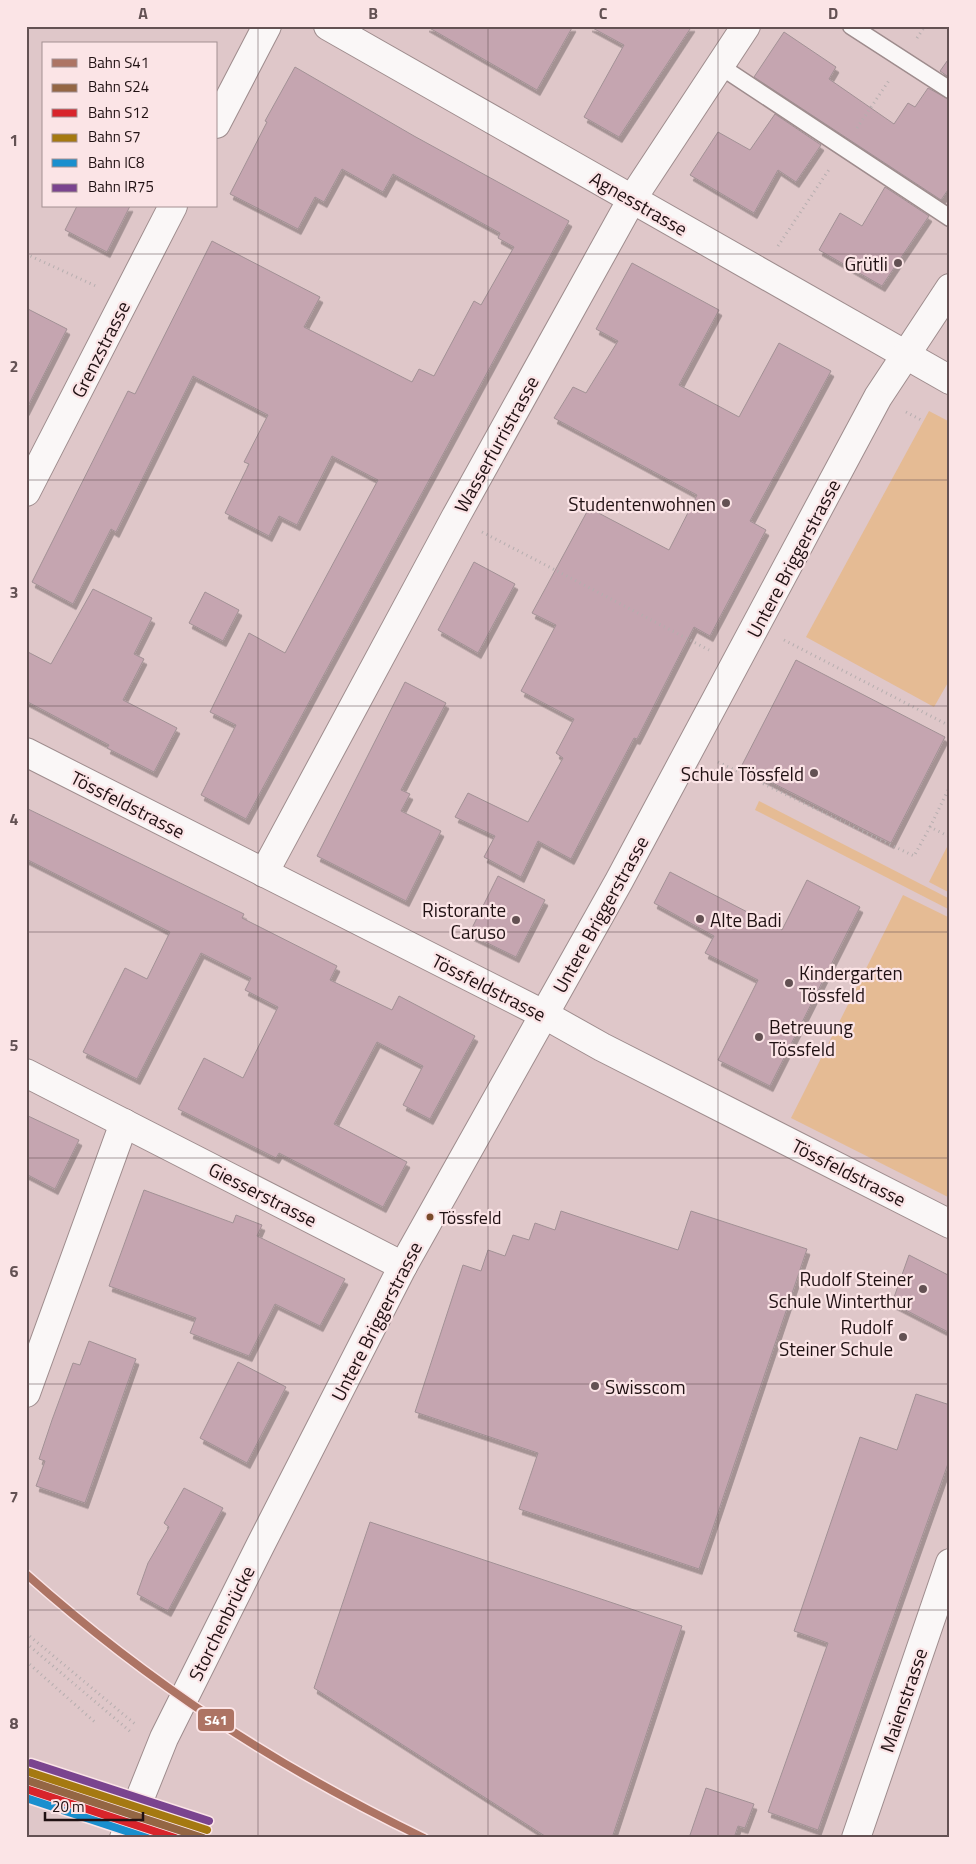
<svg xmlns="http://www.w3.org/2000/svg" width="976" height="1864" font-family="'Titillium Web',sans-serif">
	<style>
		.green { fill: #e5bb94 }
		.building { fill: #c5a5b0; stroke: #a29195; filter: url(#shadow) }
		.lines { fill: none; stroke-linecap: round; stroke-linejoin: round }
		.lane-casing { stroke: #9e8c8d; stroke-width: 19 }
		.street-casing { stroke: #9e8c8d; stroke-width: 30 }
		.secondary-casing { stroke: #9e8c8d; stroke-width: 30 }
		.path { stroke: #b6aeaf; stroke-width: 3; stroke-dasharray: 1 4; stroke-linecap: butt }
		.lane { stroke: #faf7f7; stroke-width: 16 }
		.street { stroke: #faf7f7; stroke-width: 28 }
		.secondary { stroke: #faf7f7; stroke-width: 28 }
		.rail-1-casing { stroke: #fbe4e6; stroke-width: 11 }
		.rail-2-casing { stroke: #fbe4e6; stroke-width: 11 }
		.rail-3-casing { stroke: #fbe4e6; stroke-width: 11 }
		.rail-4-casing { stroke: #fbe4e6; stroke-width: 11 }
		.rail-5-casing { stroke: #fbe4e6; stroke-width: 11 }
		.rail-6-casing { stroke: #fbe4e6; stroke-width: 11 }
		.rail-1 { stroke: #ad7464; stroke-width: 8 }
		.rail-2 { stroke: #946644; stroke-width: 8 }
		.rail-3 { stroke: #d8242b; stroke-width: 8 }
		.rail-4 { stroke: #a57911; stroke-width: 8 }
		.rail-5 { stroke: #1a8fce; stroke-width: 8 }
		.rail-6 { stroke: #7a448f; stroke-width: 8 }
		.grid { fill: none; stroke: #635153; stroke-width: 1; stroke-opacity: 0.55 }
		.poi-dot { fill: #635153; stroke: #fbe4e6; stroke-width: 2 }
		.bus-dot { fill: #7a4b2a; stroke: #fbe4e6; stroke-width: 2 }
		.labels { text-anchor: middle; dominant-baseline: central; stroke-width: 4.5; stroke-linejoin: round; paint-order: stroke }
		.bus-label { font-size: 18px; fill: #201113; stroke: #fbe4e6; text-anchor: start }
		.street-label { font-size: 19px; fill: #201113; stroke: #fbe4e6 }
		.poi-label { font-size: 19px; fill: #201113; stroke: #fbe4e6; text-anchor: end }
		.line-badge { stroke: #fbe4e6; stroke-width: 2 }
		.badge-label { font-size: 14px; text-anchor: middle; font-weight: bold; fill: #fff }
		.neatline { fill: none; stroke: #635153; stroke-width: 2 }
		.grid-label { font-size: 16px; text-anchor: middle; font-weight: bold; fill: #635153 }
	</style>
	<defs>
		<filter id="shadow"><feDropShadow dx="3" dy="5.5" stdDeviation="0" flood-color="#0004"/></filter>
	</defs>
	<rect width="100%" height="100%" fill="#dfc7c9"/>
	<g class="green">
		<polygon points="929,411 950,422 950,679 934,707 806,637"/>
		<polygon points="759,801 950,899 950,910 755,810"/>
		<polygon points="948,845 950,846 950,893 929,882"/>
		<polygon points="903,895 950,918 950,1198 791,1118"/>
	</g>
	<g class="building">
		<polygon points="426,26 573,26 537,90"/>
		<polygon points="589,26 692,26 619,137 584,117 624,45"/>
		<polygon points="784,32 836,67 829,79 894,124 908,103 915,107 928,88 950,100 950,187 941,200 754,77"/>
		<polygon points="950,57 950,78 940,71"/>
		<polygon points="295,67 414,136 569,221 246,819 201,795 236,725 210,712 249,633 285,653 378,480 332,456 297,525 279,516 269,536 225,513 249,464 244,462 268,415 193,376 116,532 111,529 73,604 32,582 128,391 135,394 212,241 320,297 304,327 412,382 419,369 434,376 474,301 481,305 514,247 498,238 500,233 393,174 383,192 342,169 324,202 315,197 298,229 230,194 267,122 265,121"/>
		<polygon points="775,114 821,145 796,182 778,170 754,213 690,175 718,132 750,150"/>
		<polygon points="885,187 929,216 882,286 819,250 840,213 862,226"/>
		<polygon points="77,206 130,206 107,252 65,230"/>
		<polygon points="632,263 719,310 679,385 739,417 779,343 831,371 750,521 766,530 710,636 694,627 637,739 634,738 571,859 538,841 521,877 484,857 495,836 455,817 468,793 528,822 563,758 556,753 574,719 521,691 556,625 532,613 589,508 669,550 697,495 554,418 573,387 586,393 618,341 596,329"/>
		<polygon points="26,308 67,329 26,410"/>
		<polygon points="474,562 515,584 478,653 438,630"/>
		<polygon points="93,589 152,618 134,654 144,659 123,700 177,728 154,772 107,748 109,745 26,701 26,651 51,664"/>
		<polygon points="205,592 239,610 223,641 189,623"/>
		<polygon points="796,660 945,737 891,843 741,767"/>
		<polygon points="405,682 446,703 401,790 410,794 401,811 441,831 406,901 317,856"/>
		<polygon points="26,808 244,914 242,918 337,966 330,980 392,1010 399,996 475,1036 430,1119 403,1105 423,1066 377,1042 356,1082 334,1124 407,1162 383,1207 279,1153 276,1158 178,1109 204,1058 243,1078 278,1007 245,990 251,978 201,953 137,1079 83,1052 125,968 147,979 170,932 26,859"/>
		<polygon points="670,872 782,930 807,880 860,907 770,1086 718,1060 758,980 705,953 714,936 654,903"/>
		<polygon points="498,876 545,900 516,957 469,934"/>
		<polygon points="26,1115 79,1140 55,1189 26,1174"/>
		<polygon points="144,1190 233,1223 236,1215 262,1225 257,1236 345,1279 320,1326 275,1304 249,1356 190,1333 196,1318 109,1286"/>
		<polygon points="561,1211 678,1250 691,1211 807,1249 699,1569 519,1509 538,1453 415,1412 463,1265 481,1271 488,1250 505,1256 513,1235 529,1240 535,1223 555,1230"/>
		<polygon points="909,1255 950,1276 950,1333 892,1303"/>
		<polygon points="89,1341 136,1359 85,1503 36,1486 45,1461 39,1459 52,1420 73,1363 80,1365"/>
		<polygon points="238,1362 286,1387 247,1463 200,1438"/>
		<polygon points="916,1394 950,1405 950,1458 818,1830 768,1812 828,1643 794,1631 860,1437 897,1450"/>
		<polygon points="184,1488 223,1508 168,1611 137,1594 148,1563 169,1527 164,1523"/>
		<polygon points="370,1522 682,1626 612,1838 548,1838 314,1688"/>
		<polygon points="706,1788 754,1804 745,1828 738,1826 734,1838 689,1838"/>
	</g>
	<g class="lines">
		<g class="lane-casing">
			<g id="lane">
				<polyline points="851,26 950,90"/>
				<polyline points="720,66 950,218"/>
			</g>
		</g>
		<g class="street-casing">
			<g id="street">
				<polyline points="328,26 950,380"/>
				<polyline points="216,124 267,26"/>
				<polyline points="26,492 173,206"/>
				<polyline points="26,752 545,1015 602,1047 950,1224"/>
				<polyline points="264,873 455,518 632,199 746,26"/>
				<polyline points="26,1073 403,1266"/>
				<polyline points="26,1393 124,1123"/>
				<polyline points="856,1838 950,1563"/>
			</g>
		</g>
		<g class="secondary-casing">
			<polyline id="secondary" points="124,1838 164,1738 260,1546 403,1266 619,881 878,397 950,288"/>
		</g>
		<g class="path">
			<polyline points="917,38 925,26"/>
			<polyline points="857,128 890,79"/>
			<polyline points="778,246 830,168"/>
			<polyline points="26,254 98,287"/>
			<polyline points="906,412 923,421"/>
			<polyline points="482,532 709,650"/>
			<polyline points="784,640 950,726"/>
			<polyline points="718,762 914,856 930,827 950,837"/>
			<polyline points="930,827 950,786"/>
			<polyline points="26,1633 135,1724"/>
			<polyline points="26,1643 132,1733"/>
			<polyline points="26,1661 97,1724"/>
		</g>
		<use href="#lane" class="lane"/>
		<use href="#street" class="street"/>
		<use href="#secondary" class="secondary"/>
		<g class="rail-1-casing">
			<path id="rail-1" d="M26,1574C150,1684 275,1766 424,1838"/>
		</g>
		<g class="rail-2-casing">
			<polyline id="rail-2" points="26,1780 203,1838"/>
		</g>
		<g class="rail-3-casing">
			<polyline id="rail-3" points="26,1789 175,1838"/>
		</g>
		<g class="rail-4-casing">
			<polyline id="rail-4" points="29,1772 207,1830"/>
		</g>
		<g class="rail-5-casing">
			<polyline id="rail-5" points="26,1798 147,1838"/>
		</g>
		<g class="rail-6-casing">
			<polyline id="rail-6" points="31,1763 209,1821"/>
		</g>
		<use href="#rail-1" class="rail-1"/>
		<use href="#rail-2" class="rail-2"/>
		<use href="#rail-3" class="rail-3"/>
		<use href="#rail-4" class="rail-4"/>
		<use href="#rail-5" class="rail-5"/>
		<use href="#rail-6" class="rail-6"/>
	</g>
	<path class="grid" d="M258,26V1838M488,26V1838M718,26V1838M26,254H950M26,480H950M26,706H950M26,932H950M26,1158H950M26,1384H950M26,1610H950"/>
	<g class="poi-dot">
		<circle cx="898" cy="263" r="5"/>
		<circle cx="726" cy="503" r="5"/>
		<circle cx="814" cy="773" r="5"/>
		<circle cx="700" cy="919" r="5"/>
		<circle cx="516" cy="920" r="5"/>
		<circle cx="789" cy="983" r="5"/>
		<circle cx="759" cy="1037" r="5"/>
		<circle cx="923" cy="1289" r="5"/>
		<circle cx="903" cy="1337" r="5"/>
		<circle cx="595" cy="1386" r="5"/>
	</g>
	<circle class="bus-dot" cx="430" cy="1217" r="4.5"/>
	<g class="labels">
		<g class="bus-label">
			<text x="439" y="1217">Tössfeld</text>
		</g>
		<g class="street-label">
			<text transform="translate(639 203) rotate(30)">Agnesstrasse</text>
			<text transform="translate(100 349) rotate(-63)">Grenzstrasse</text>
			<text transform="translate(496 444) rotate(-61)">Wasserfurristrasse</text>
			<text transform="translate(793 558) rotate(-62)">Untere Briggerstrasse</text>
			<text transform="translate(128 804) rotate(27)">Tössfeldstrasse</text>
			<text transform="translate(600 914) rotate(-61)">Untere Briggerstrasse</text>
			<text transform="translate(489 987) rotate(27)">Tössfeldstrasse</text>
			<text transform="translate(849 1172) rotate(27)">Tössfeldstrasse</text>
			<text transform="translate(263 1194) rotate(27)">Giesserstrasse</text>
			<text transform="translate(376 1321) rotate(-63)">Untere Briggerstrasse</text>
			<text transform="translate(221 1623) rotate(-64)">Storchenbrücke</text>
			<text transform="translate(903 1700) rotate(-71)">Maienstrasse</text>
		</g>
		<g class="poi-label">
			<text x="888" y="263">Grütli</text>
			<text x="716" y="503">Studentenwohnen</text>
			<text x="804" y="773">Schule Tössfeld</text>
			<text x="506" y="909">Ristorante<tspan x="506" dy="22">Caruso</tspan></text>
			<text x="710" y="919" text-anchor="start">Alte Badi</text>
			<text x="799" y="972" text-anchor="start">Kindergarten<tspan x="799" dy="22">Tössfeld</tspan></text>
			<text x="769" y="1026" text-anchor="start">Betreuung<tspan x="769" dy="22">Tössfeld</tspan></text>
			<text x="913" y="1278">Rudolf Steiner<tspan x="913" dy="22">Schule Winterthur</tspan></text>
			<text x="893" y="1326">Rudolf<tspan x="893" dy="22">Steiner Schule</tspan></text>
			<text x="605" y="1386" text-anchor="start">Swisscom</text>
		</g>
	</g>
	<rect class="line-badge" x="197" y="1708" width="38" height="24" rx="5" fill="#ad7464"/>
	<g class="badge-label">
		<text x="216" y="1725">S41</text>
	</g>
	<rect width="976" height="1864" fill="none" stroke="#fbe4e6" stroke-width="55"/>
	<rect x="42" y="42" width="175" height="165" fill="#fbe4e6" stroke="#a39092"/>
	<rect x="52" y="59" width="25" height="8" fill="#ad7464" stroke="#a39092"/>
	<text x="88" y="68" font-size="15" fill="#201113">Bahn S41</text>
	<rect x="52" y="84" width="25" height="8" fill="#946644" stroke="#a39092"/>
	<text x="88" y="92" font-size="15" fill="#201113">Bahn S24</text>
	<rect x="52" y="109" width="25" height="8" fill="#d8242b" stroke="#a39092"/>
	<text x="88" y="118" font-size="15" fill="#201113">Bahn S12</text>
	<rect x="52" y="134" width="25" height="8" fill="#a57911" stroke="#a39092"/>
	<text x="88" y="142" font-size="15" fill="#201113">Bahn S7</text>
	<rect x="52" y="159" width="25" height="8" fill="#1a8fce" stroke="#a39092"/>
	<text x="88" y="168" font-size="15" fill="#201113">Bahn IC8</text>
	<rect x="52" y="184" width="25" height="8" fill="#7a448f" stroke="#a39092"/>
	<text x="88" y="192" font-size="15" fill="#201113">Bahn IR75</text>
	<path d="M45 1812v8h98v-8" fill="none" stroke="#201113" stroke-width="2.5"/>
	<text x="52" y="1812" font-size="15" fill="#201113" stroke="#fbe4e6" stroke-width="4" paint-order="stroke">20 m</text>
	<rect x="28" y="28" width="920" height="1808" class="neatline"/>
	<g class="grid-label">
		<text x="143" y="19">A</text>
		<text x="373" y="19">B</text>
		<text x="603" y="19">C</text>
		<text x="833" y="19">D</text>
		<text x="14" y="146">1</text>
		<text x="14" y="372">2</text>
		<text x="14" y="598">3</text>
		<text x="14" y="825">4</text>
		<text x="14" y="1051">5</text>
		<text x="14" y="1277">6</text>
		<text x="14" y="1503">7</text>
		<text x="14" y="1729">8</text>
	</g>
</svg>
